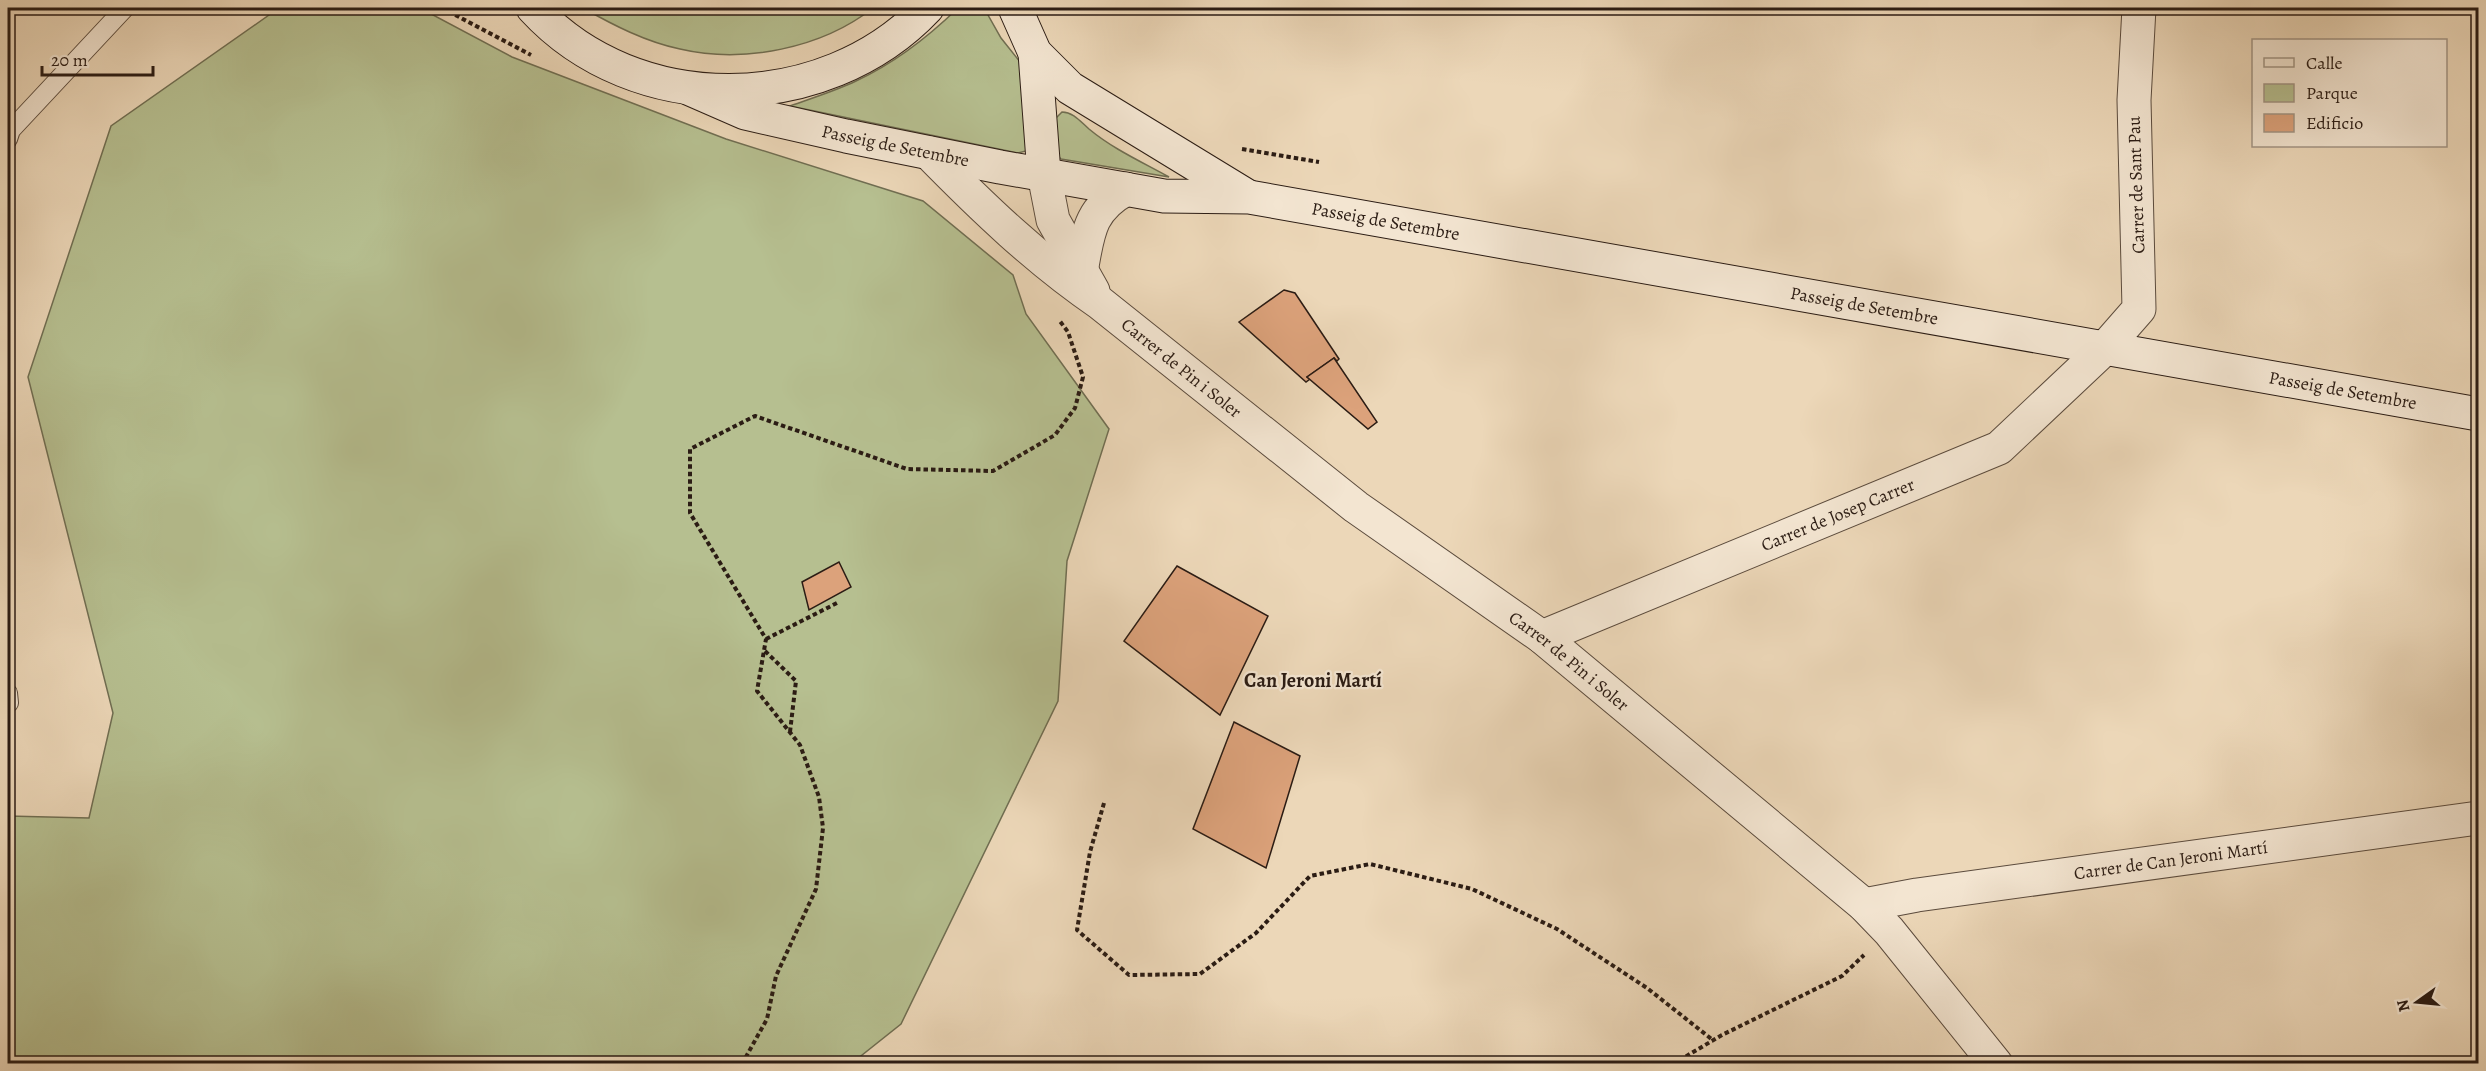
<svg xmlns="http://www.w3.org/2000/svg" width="2486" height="1071" font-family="Alegreya,serif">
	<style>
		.green { fill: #b6bf90; stroke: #706e52; stroke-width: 1.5 }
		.building { fill: #dca27b; stroke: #2b1c14; stroke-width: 1.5 }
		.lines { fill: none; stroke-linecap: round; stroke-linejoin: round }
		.lane-casing { stroke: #5b4b3d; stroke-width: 20 }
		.street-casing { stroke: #5b4b3d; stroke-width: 35 }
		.secondary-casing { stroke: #2b1c14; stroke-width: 35 }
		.path { stroke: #2b1c14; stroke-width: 4; stroke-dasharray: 4.5 3; stroke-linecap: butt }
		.lane { stroke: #f3e5d1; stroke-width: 18 }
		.street { stroke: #f3e5d1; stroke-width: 33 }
		.secondary { stroke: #f3e5d1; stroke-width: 33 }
		.labels { text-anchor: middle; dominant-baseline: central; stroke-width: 4.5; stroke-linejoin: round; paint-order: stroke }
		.street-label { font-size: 18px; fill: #2b1c14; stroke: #f3e5d1 }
		.neighbourhood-label { font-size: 20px; font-weight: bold; fill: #2b1c14; stroke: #f3e5d1 }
	</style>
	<rect width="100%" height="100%" fill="#ecd7b8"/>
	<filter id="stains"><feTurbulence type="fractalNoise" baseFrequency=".00333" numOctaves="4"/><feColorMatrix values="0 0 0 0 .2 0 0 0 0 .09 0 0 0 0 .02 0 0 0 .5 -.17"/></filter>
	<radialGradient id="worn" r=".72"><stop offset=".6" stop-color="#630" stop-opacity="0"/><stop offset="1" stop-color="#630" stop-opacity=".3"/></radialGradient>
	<g class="green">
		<polygon points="279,8 420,8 512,57 726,139 923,201 1013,275 1026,314 1109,429 1067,561 1058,701 901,1024 852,1063 8,1064 8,816 89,818 113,713 28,377 111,126"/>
		<path d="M583,8H873C822,48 744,64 680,49C646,42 613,25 583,8Z"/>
		<path d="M958,8H984L1001,38L1028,72L1026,151L1018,153L790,106C812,98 835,91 856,81C895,63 928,37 958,8Z"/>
		<path d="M1062,112C1073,112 1080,121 1089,129C1113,149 1142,162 1169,177L1061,159L1056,154V118Z"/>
	</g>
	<g class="building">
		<polygon points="1284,290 1295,293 1339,359 1337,361 1334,358 1307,377 1310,379 1306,382 1239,322"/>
		<polygon points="1334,358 1377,422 1368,429 1307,377"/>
		<polygon points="839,562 851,587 809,610 802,582"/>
		<polygon points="1177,566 1268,616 1220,715 1124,641"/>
		<polygon points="1234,722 1300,756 1266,868 1193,829"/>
	</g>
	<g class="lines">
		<g class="lane-casing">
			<g id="lane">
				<polyline points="8,139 11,130 125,8"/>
				<polyline points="8,693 9,703"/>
			</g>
		</g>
		<g class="street-casing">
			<g id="street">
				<path id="s1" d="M929,153C982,207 1037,260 1100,303L1356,507L1542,637L1864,905L1889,931L1996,1064"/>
				<polyline points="1044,174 1053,220 1093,291"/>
				<path d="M1081,272C1088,233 1089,209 1126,189"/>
				<path id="s2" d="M1542,637L1999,448L2104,349L2139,309L2134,100L2139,8"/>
				<path id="s3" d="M1864,905L1917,895L2478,818"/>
			</g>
		</g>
		<g class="secondary-casing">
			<g id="secondary">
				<path d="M533,8C635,119 824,117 927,8"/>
				<polyline points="1015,8 1035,53 1070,88 1247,196"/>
				<polyline points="1035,53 1044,174"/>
				<path id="s4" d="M690,89L745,113L846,136L1000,167L1164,196L1249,197L2478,414"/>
			</g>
		</g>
		<g class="path">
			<polyline points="442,8 531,55"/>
			<polyline points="1242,149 1319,162"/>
			<polyline points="766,639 837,603"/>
			<polyline points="765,651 796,681 790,732"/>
			<polyline points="1104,803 1090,852 1077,930 1129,975 1200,974 1256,933 1310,876 1370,864 1472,889 1557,929 1647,988 1714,1041"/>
			<polyline points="742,1064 767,1019 776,976 816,889 823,828 819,797 800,745 757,691 766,639 690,513 690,449 755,416 907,469 993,471 1055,435 1075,408 1083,377 1068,332 1059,320"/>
			<polyline points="1673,1064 1722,1035 1842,976 1864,955"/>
		</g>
		<use href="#lane" class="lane"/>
		<use href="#street" class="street"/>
		<use href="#secondary" class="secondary"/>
	</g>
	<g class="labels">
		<g class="street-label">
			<text stroke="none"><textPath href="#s4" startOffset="214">Passeig de Setembre</textPath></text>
			<text transform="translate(2136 185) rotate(-92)">Carrer de Sant Pau</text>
			<text stroke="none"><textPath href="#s4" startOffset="711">Passeig de Setembre</textPath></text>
			<text stroke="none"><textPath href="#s4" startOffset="1197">Passeig de Setembre</textPath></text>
			<text stroke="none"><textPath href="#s1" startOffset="332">Carrer de Pin i Soler</textPath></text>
			<text stroke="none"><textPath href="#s4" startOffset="1683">Passeig de Setembre</textPath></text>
			<text stroke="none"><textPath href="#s2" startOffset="320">Carrer de Josep Carrer</textPath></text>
			<text stroke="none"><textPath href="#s1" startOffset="818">Carrer de Pin i Soler</textPath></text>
			<text stroke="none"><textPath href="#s3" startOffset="310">Carrer de Can Jeroni Martí</textPath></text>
		</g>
		<g class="neighbourhood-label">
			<text x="1313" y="680">Can Jeroni Martí</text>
		</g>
	</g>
	<rect width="2486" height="1071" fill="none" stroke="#ecd7b8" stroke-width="30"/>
	<rect x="9" y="9" width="2468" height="1053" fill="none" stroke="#2b1c14" stroke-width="3"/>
	<rect x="15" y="15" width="2456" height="1041" fill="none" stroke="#2b1c14" stroke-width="1.5"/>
	<rect x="2252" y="39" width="195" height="108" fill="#f3e5d1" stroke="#a39585" stroke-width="1.5"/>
	<rect x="2264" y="58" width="30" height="9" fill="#f3e5d1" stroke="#a39585" stroke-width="1.5"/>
	<text x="2306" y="69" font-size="18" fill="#2b1c14">Calle</text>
	<rect x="2264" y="84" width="30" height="18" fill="#b6bf90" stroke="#a39585" stroke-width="1.5"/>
	<text x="2306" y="99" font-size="18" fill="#2b1c14">Parque</text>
	<rect x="2264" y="114" width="30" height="18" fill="#dca27b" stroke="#a39585" stroke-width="1.5"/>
	<text x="2306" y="129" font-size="18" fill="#2b1c14">Edificio</text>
	<g transform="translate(2417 1002) rotate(255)" stroke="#f3e5d1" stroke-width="4.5" paint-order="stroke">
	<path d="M0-4.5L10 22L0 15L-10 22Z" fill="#2b1c14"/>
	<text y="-9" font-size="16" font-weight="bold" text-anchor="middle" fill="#2b1c14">N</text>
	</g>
	<path d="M42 66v9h111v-9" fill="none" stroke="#2b1c14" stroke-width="3"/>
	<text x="51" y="66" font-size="18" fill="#2b1c14" stroke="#f3e5d1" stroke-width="4.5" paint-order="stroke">20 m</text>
	<rect width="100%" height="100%" filter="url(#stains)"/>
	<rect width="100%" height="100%" fill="url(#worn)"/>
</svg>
